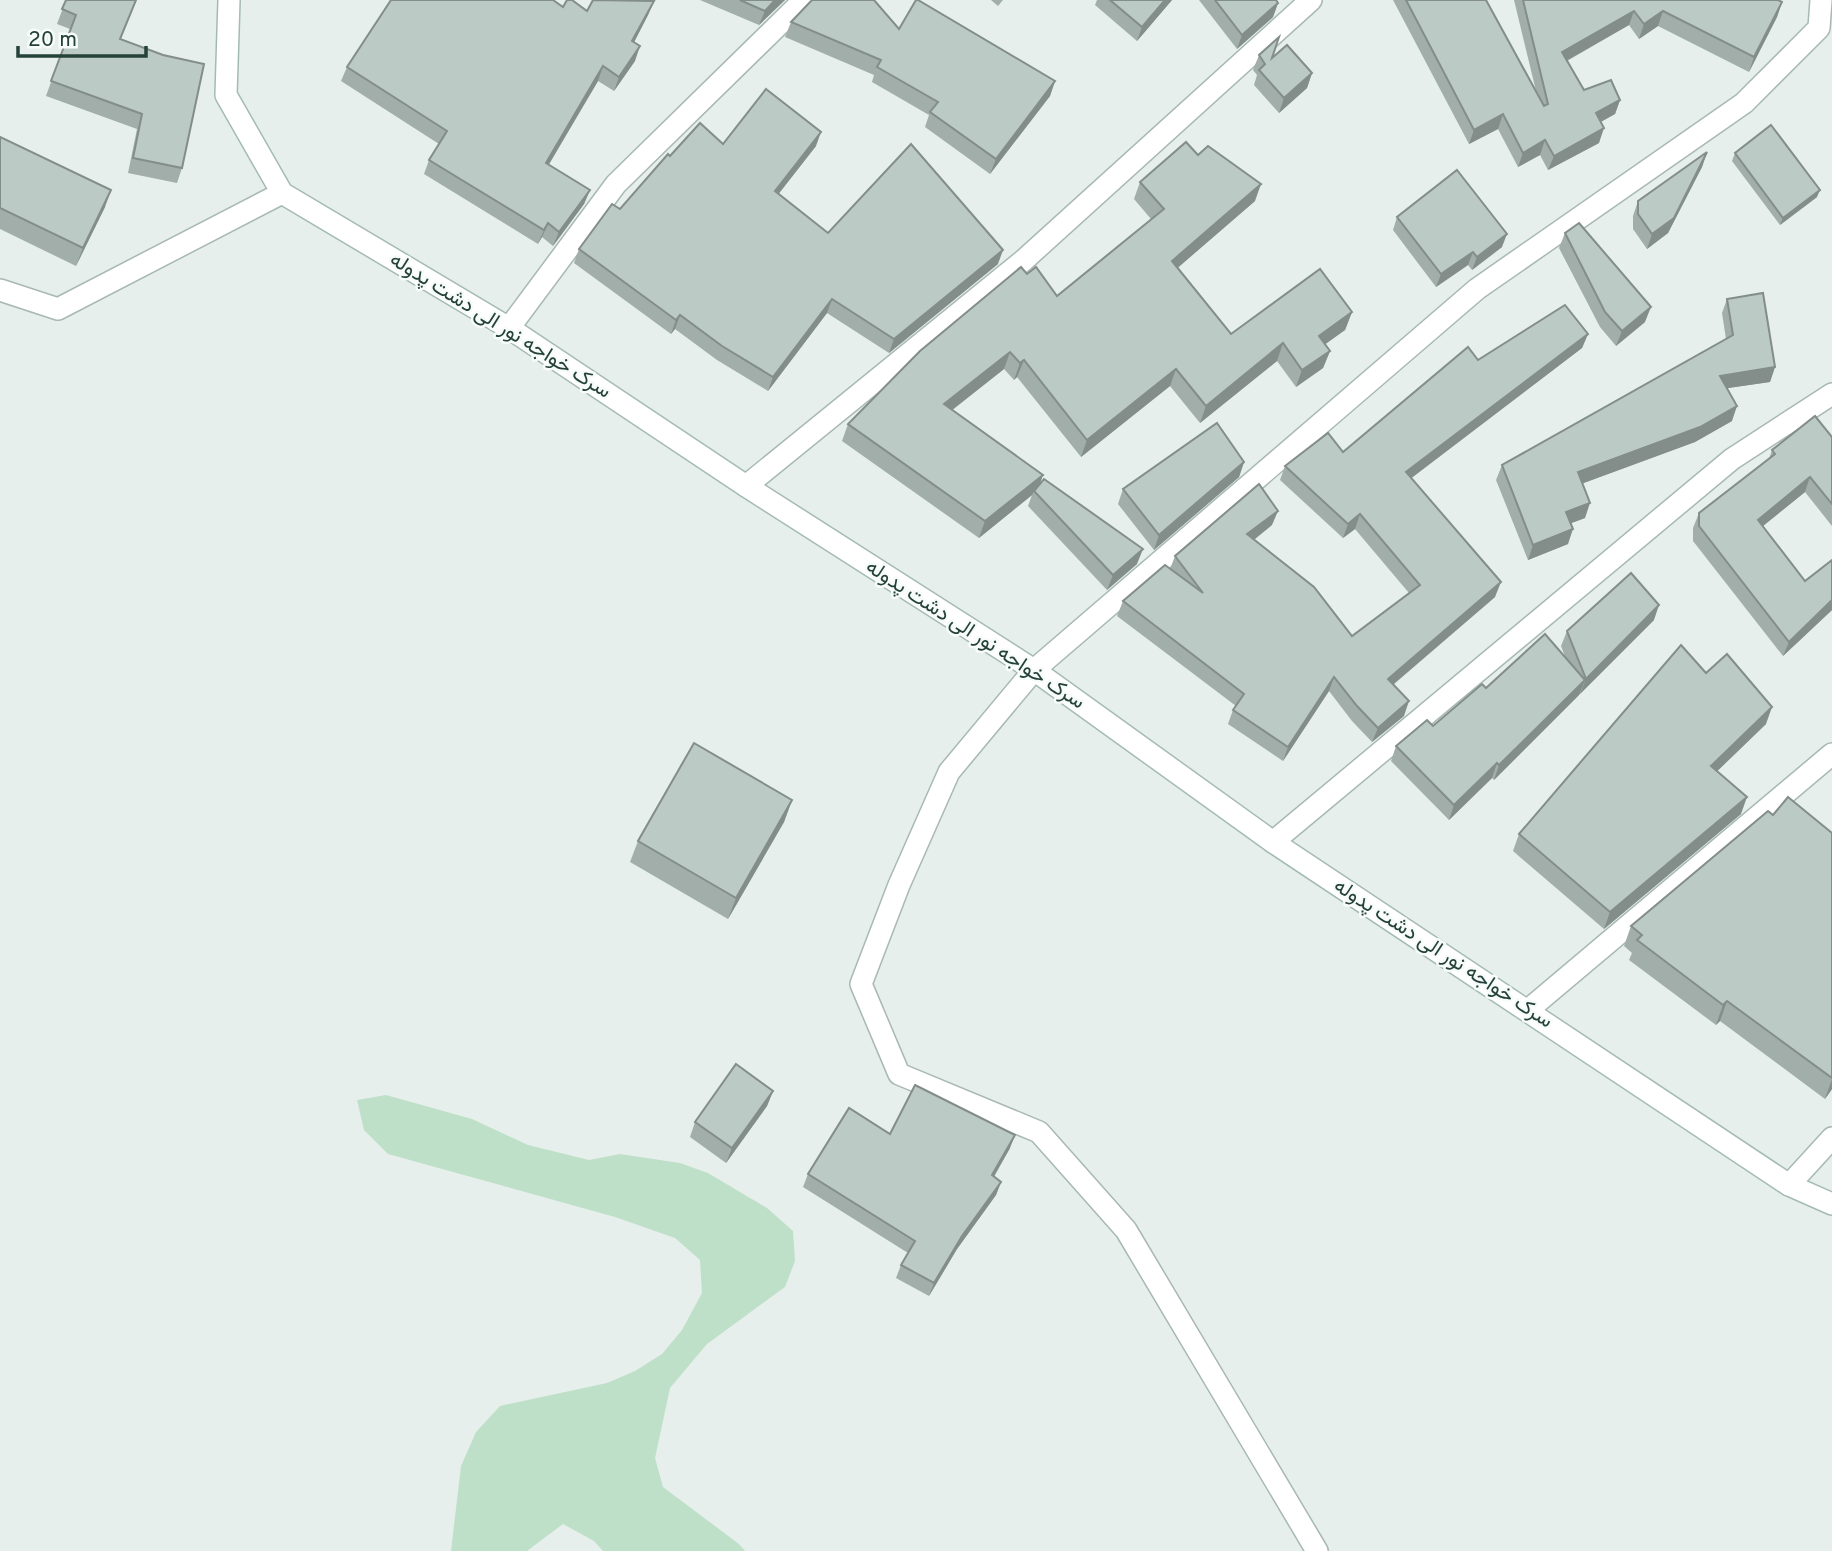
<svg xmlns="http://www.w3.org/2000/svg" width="1832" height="1551" font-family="Overpass,Vazirmatn,sans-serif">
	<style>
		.green { fill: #bfe0c8 }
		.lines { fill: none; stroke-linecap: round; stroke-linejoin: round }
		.minor-casing { stroke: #a8b8b2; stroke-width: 24 }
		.secondary-casing { stroke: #a4bbb3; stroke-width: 24 }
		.minor { stroke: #fff; stroke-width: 21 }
		.secondary { stroke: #fff; stroke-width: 21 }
		.wall { fill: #a1aea9 }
		.shaded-wall { fill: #838d89 }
		.building { fill: #bbcac4; stroke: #838d89; stroke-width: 2 }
		.labels { text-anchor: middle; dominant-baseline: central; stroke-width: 5; stroke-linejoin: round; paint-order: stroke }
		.street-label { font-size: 21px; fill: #24423a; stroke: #f7fbf9 }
	</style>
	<rect width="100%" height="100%" fill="#e6efeb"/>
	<polygon class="green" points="386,1095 472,1119 528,1145 589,1160 620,1154 680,1163 708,1173 767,1208 793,1231 795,1261 785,1287 707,1344 670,1388 655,1458 663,1487 739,1544 745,1551 603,1551 594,1541 563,1524 527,1551 451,1551 461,1466 476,1432 500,1406 607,1383 635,1371 662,1354 682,1330 702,1293 700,1260 675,1238 615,1217 388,1154 364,1130 357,1100"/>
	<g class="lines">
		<g class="minor-casing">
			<g id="minor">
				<polyline points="0,290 58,309 282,193"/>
				<polyline points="509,328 616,184 804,0"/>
				<polyline points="746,486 1024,260 1311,0"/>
				<polyline points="1273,842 1732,459 1832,394"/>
				<polyline points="1528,1010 1832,754"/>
				<polyline points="1789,1185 1832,1138"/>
				<polyline points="1317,1551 1126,1230 1039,1132 899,1074 861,984 899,885 949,772 1034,670 1477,289 1744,103 1819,28 1821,0"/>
			</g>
		</g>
		<g class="secondary-casing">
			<polyline id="secondary" points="229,0 226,95 282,193 509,328 746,486 1034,670 1273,842 1789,1185 1832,1204"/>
		</g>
		<use href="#minor" class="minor"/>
		<use href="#secondary" class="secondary"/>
	</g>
	<g class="wall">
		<polygon points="66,0 136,0 120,39 182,168 177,183 128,173 137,129 46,96 70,29 57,24"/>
		<polygon points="700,0 785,0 759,25"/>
		<polygon points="991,0 1003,0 998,6"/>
		<polygon points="1097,0 1172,0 1137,41 1095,5"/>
		<polygon points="1199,0 1276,0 1278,3 1273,17 1237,49"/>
		<polygon points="1393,0 1486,0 1536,91 1514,0 1778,0 1782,2 1777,17 1749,72 1658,26 1639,39 1629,25 1567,61 1584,90 1620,100 1615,114 1601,122 1599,143 1548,170 1540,155 1518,167 1498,129 1469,144"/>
		<polygon points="654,1 648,15 634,42 635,61 614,91 598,81 548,165 590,190 584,204 553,246 542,237 538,244 424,174 429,160 439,144 341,81 347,67 563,7 587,11"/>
		<polygon points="791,22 899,29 1055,81 1050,96 990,174 925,127 929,115 872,82 874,75 785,37"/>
		<polygon points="1259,55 1272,58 1312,73 1307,88 1279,113 1254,85 1257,75 1253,70"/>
		<polygon points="0,137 105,207 76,266 0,229"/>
		<polygon points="723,144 816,146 778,194 828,233 998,264 889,353 827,313 768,391 717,360 675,329 671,334 574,263 579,249 620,209 670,156"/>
		<polygon points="1707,152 1702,167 1668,233 1647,249 1633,229 1633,216 1638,201"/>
		<polygon points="1735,153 1817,197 1780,225 1732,161"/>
		<polygon points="1198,155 1255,201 1177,268 1231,334 1352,312 1345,330 1325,344 1330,351 1323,368 1296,387 1277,361 1200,423 1170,386 1081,457 1017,377 1014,380 1004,369 952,410 1043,475 1039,485 1137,564 1107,590 1028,506 1032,495 979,538 842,441 848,424 1027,274 1057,296 1151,219 1134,199 1140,182"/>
		<polygon points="1397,217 1502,247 1472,270 1468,265 1436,287 1393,230"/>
		<polygon points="1565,233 1645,322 1616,346 1600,327 1559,248"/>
		<polygon points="1727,299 1775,367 1770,382 1727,388 1732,421 1695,442 1583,483 1585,518 1571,523 1568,544 1528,560 1496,480 1502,465 1726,339 1722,313"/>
		<polygon points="1588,334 1582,348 1411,478 1495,597 1393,685 1404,716 1372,742 1352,721 1329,691 1283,761 1228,724 1233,710 1236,706 1117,616 1123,601 1170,569 1175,556 1272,525 1254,540 1352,636 1409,593 1355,529 1343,538 1280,480 1285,466 1343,452 1478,360"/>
		<polygon points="1832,437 1832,526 1805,492 1763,526 1805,581 1832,560 1832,610 1783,656 1693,541 1693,528 1699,513 1769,459 1772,450"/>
		<polygon points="1244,462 1239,477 1154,550 1118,504 1123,489"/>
		<polygon points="1654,620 1494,780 1492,778 1449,820 1391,761 1396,746 1433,726 1486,688 1566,659 1561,646 1567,631"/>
		<polygon points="1706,673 1766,724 1717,771 1741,814 1604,929 1513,851 1519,834"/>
		<polygon points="792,800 784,822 728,919 630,862 638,841"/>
		<polygon points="1773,815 1832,833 1832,1089 1825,1099 1720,1021 1716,1025 1629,960 1632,953 1624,946 1631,926"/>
		<polygon points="773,1091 767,1106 726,1163 690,1137 695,1122"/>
		<polygon points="890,1134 1010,1148 994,1177 1001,1182 996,1195 957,1249 929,1296 896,1278 901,1265 908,1253 803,1187 808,1174"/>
	</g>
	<g class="shaded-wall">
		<polygon points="775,0 785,0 759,25 765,11"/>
		<polygon points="1165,0 1172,0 1137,41 1142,27"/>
		<polygon points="654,1 648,15 627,56 632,41"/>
		<polygon points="1782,2 1777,17 1749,72 1754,57"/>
		<polygon points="1278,3 1273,17 1237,49 1242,35"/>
		<polygon points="1634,11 1629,25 1557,66 1562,52"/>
		<polygon points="1663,11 1658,26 1639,39 1644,24"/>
		<polygon points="640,46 635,61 614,91 619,77"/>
		<polygon points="603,66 598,81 541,178 546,163"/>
		<polygon points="1312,73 1307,88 1279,113 1284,98"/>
		<polygon points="1055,81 1050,96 990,174 996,159"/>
		<polygon points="1620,100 1615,114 1591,127 1596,113"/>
		<polygon points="1503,114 1498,129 1469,144 1474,130"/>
		<polygon points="1604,128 1599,143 1548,170 1554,156"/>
		<polygon points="821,132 816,146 770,205 775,191"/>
		<polygon points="1545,140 1540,155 1518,167 1523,153"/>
		<polygon points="1707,152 1702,167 1668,233 1647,249 1652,234"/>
		<polygon points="1261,184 1255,201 1166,278 1172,261"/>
		<polygon points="111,190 105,207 76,266 83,248"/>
		<polygon points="590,190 584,204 553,246 559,232"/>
		<polygon points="1820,190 1817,197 1780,225 1783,218"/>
		<polygon points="548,223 542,237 538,244 544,230"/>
		<polygon points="1507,234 1502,247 1472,270 1477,257"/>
		<polygon points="1003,250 998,264 889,353 894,339"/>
		<polygon points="1473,252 1468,265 1436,287 1441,274"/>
		<polygon points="832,299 827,313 768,391 773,377"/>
		<polygon points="1651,307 1645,322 1616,346 1622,331"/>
		<polygon points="1352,312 1345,330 1313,353 1319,336"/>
		<polygon points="680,315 675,329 671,334 676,320"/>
		<polygon points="1588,334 1582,348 1401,486 1406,472"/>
		<polygon points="1283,343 1277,361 1200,423 1206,406"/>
		<polygon points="1330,351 1323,368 1296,387 1302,370"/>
		<polygon points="1010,352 1004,369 937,422 944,404"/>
		<polygon points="1024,360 1017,377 1014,380 1020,363"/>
		<polygon points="1775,367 1770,382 1715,390 1720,376"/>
		<polygon points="1176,369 1170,386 1081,457 1087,440"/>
		<polygon points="1737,406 1732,421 1695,442 1573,487 1578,472"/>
		<polygon points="1244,462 1239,477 1154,550 1159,535"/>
		<polygon points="1043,475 1037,492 1034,491 1032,495 979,538 985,521"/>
		<polygon points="1810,477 1805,492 1753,534 1758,520"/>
		<polygon points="1590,503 1585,518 1561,527 1566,512"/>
		<polygon points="1278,511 1272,525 1242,549 1247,534"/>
		<polygon points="1360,514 1355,529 1343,538 1348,524"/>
		<polygon points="1573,529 1568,544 1528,560 1533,545"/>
		<polygon points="1143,549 1137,564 1107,590 1113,575"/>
		<polygon points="1501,582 1495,597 1383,693 1388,679"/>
		<polygon points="1832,600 1832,610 1783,656 1789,642"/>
		<polygon points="1659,605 1654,620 1580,694 1586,679"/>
		<polygon points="1334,677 1329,691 1283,761 1288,747"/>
		<polygon points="1585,680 1579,695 1494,780 1499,765"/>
		<polygon points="1409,701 1404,716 1372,742 1378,728"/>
		<polygon points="1772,707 1766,724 1705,783 1711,766"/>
		<polygon points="1497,763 1492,778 1449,820 1454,805"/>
		<polygon points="1747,797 1741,814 1604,929 1610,912"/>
		<polygon points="792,800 784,822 728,919 736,898"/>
		<polygon points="1727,1001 1720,1021 1716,1025 1723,1005"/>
		<polygon points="1832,1079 1832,1089 1825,1099"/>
		<polygon points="773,1091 767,1106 726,1163 732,1148"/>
		<polygon points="1015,1135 1010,1148 987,1188 992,1175"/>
		<polygon points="1001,1182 996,1195 957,1249 929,1296 934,1283 962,1236"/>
	</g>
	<g class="building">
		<polygon points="66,0 136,0 120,39 163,55 204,64 182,168 133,158 142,114 51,81 76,15 62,9"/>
		<polygon points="391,0 553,0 563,7 567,0 572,0 587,11 593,0 654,1 632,41 640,46 619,77 603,66 546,163 590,190 559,232 548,223 544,230 429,160 447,131 347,67"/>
		<polygon points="740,0 775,0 765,11"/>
		<polygon points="812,0 874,0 899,29 916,0 918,0 1055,81 996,159 930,112 938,102 877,67 881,60 791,22"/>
		<polygon points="1110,0 1165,0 1142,27"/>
		<polygon points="1215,0 1276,0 1278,3 1242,35"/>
		<polygon points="1406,0 1486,0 1544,106 1548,104 1523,0 1778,0 1782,2 1754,57 1663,11 1644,24 1634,11 1562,52 1584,90 1611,80 1620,100 1596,113 1604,128 1554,156 1545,140 1523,153 1503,114 1474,130"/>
		<polygon points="1279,37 1272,58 1287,45 1312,73 1284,98 1259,70 1265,64 1259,55"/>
		<polygon points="766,89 821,132 775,191 828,233 911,144 1003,250 894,339 832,299 773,377 722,346 680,315 676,320 579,249 612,204 620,209 668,154 670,156 700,123 723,144"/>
		<polygon points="1771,125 1820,190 1783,218 1735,153"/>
		<polygon points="0,137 111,190 83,248 0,208"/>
		<polygon points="1186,142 1198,155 1208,146 1261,184 1172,261 1231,334 1320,269 1352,312 1319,336 1330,351 1302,370 1283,343 1206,406 1176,369 1087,440 1024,360 1020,363 1010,352 944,404 1043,475 985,521 848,424 920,351 1021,267 1027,274 1036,267 1057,296 1164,209 1140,182"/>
		<polygon points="1707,152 1674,218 1652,234 1638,214 1638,201"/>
		<polygon points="1457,170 1507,234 1477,257 1473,252 1441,274 1397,217"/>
		<polygon points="1579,223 1651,307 1622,331 1605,312 1565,233"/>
		<polygon points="1763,293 1775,367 1720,376 1737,406 1700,427 1578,472 1590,503 1566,512 1573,529 1533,545 1502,465 1733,335 1727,299"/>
		<polygon points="1565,305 1588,334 1406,472 1501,582 1388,679 1409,701 1378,728 1357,706 1334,677 1288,747 1233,710 1244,694 1123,601 1165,565 1203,593 1175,556 1259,484 1278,511 1247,534 1314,587 1352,636 1420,585 1360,514 1348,524 1285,466 1328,433 1343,452 1468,347 1478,360"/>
		<polygon points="1815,416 1832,437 1832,504 1810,477 1758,520 1805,581 1832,560 1832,600 1789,642 1699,526 1699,513 1775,454 1772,450"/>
		<polygon points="1217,423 1244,462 1159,535 1123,489"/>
		<polygon points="1044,479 1143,549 1113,575 1034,491"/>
		<polygon points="1631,573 1659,605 1586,679 1567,631"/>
		<polygon points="1545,634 1585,680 1499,765 1497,763 1454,805 1396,746 1427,720 1433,726 1482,684 1486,688"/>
		<polygon points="1681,645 1706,673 1727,654 1772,707 1711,766 1747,797 1610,912 1519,834"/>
		<polygon points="694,743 792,800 736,898 638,841"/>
		<polygon points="1788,797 1832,833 1832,1078 1727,1001 1723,1005 1637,940 1642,935 1631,926 1768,811 1773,815"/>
		<polygon points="736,1064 773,1091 732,1148 695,1122"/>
		<polygon points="915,1085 1015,1135 992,1175 1001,1182 962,1236 934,1283 901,1265 915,1241 808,1174 849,1108 890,1134"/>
	</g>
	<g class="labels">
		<g class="street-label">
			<text transform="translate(500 326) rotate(32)">سرک خواجه نور الی دشت پدوله</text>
			<text transform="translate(975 635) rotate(33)">سرک خواجه نور الی دشت پدوله</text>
			<text transform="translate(1443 954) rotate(33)">سرک خواجه نور الی دشت پدوله</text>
		</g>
	</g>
	<path d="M18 46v10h128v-10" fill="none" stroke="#24423a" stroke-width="3.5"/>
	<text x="28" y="46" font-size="21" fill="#24423a" stroke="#f7fbf9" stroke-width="5" paint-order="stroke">20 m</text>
</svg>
